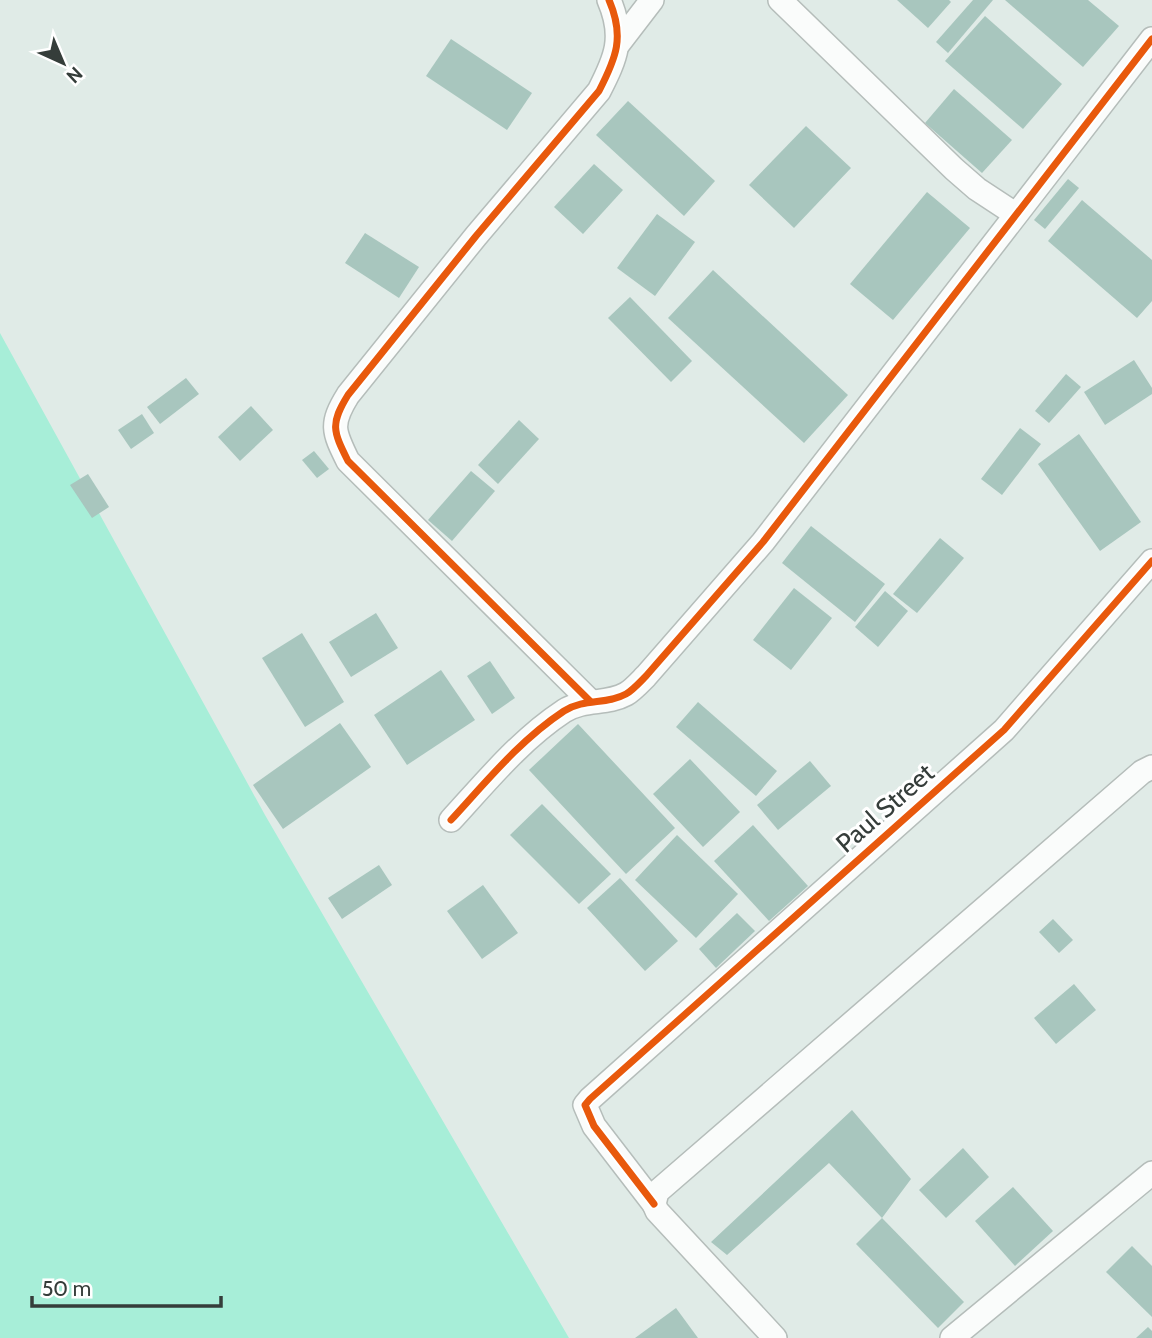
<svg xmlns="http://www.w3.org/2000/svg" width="1152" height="1338" font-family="Cabin,sans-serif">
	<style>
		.green { fill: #a7eed8 }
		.building { fill: #a8c6be }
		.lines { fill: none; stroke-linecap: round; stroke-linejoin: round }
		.minor-casing { stroke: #b5bdba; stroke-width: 26 }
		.minor { stroke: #fafcfb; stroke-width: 23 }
		.cycleway-casing { stroke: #fff; stroke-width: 11 }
		.cycleway { stroke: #e8590c; stroke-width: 7 }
		.labels { text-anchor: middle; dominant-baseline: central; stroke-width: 6; stroke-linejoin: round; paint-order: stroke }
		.street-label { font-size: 26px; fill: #353d3a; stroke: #fff }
	</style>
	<rect width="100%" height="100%" fill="#e0ebe7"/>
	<polygon class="green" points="0,333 265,815 569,1338 0,1338"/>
	<g class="building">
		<polygon points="897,0 949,0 951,2 928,28"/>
		<polygon points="973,0 993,0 948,53 936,42"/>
		<polygon points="1005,0 1088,0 1119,26 1083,67"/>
		<polygon points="985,16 1062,84 1023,129 945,61"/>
		<polygon points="451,39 532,93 507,130 426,76"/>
		<polygon points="954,89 1012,140 982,173 925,123"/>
		<polygon points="628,101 715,181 684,216 596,135"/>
		<polygon points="806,126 851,168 794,228 749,185"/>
		<polygon points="594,164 623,190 583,234 554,207"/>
		<polygon points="1068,179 1079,188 1045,229 1034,220"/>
		<polygon points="927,192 970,228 893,320 850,284"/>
		<polygon points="1082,200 1152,260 1152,301 1137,318 1048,241"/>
		<polygon points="657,214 695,242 655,296 617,268"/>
		<polygon points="365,233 419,267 399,298 345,263"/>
		<polygon points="713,270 848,395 804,443 668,318"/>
		<polygon points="630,297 692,361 671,382 608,318"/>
		<polygon points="1134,360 1152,388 1152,394 1105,425 1084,392"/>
		<polygon points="1066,374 1081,387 1049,423 1035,411"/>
		<polygon points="186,378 199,394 160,424 147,407"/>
		<polygon points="251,406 273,430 240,461 218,437"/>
		<polygon points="142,414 154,433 131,449 118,430"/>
		<polygon points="519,420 539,439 498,484 478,465"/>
		<polygon points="1020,428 1041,444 1002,495 981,479"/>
		<polygon points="1079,434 1141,522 1100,551 1038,464"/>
		<polygon points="314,451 329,469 317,478 302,460"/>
		<polygon points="471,471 495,491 452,541 428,520"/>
		<polygon points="88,474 109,507 92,518 70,485"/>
		<polygon points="811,526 885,584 855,622 782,563"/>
		<polygon points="940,538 964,558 917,613 893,594"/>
		<polygon points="794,588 832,618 791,670 753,640"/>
		<polygon points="885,591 908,611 878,647 855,627"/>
		<polygon points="376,613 398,648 351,677 329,642"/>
		<polygon points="302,633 344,702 305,727 262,658"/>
		<polygon points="490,661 515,698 492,714 467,676"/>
		<polygon points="441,670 475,720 407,765 374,715"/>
		<polygon points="698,702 777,771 756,796 676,727"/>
		<polygon points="340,723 371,767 283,829 253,785"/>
		<polygon points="578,724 675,828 626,874 529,770"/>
		<polygon points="690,759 740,812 703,847 653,794"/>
		<polygon points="810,761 831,786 778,830 757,805"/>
		<polygon points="542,804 611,874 579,904 510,835"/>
		<polygon points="753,825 808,886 769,921 714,861"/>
		<polygon points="677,835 738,894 696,938 635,880"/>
		<polygon points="379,865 392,885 342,919 328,898"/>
		<polygon points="620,878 678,941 645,971 587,908"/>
		<polygon points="483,885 518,933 482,959 447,911"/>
		<polygon points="737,913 755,931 716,968 699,949"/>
		<polygon points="1053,919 1073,940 1059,953 1039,932"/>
		<polygon points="1074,984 1096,1010 1056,1044 1034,1018"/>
		<polygon points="852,1110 911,1179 882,1218 829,1163 727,1255 711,1242"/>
		<polygon points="963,1148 989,1177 946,1218 919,1190"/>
		<polygon points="1013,1187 1053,1231 1015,1266 975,1221"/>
		<polygon points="882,1218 964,1302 938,1328 856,1244"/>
		<polygon points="1132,1246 1152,1266 1152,1317 1106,1272"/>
		<polygon points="676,1308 698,1338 635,1338"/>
		<polygon points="1148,1327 1152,1331 1152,1338 1136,1338"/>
	</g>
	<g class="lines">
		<g class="minor-casing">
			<g id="minor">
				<polyline points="780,0 954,169 977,189 1015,214"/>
				<polyline points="619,43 652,0"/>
				<path d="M590,701L348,461C333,431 330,424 348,395L476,236L599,91C616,58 625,37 609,0"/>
				<path d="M451,820C486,782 520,740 564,711C585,698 606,705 626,694C633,690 640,682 646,676L763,542L1152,39"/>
				<polyline points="654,1204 594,1126 585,1105 590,1099 1004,730 1152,561"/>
				<polyline points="775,1338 657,1211 654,1204 657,1192 1142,772 1152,767"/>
				<polyline points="952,1338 1152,1173"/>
			</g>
		</g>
		<use href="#minor" class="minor"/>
		<g class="cycleway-casing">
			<g id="cycleway">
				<path d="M590,701L348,461C333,431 330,424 348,395L476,236L599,91C616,58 625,37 609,0"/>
				<path d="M451,820C486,782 520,740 564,711C585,698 606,705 626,694C633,690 640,682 646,676L763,542L1152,39"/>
				<polyline points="654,1204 594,1126 585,1105 590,1099 1004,730 1152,561"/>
			</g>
		</g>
		<use href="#cycleway" class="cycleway"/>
	</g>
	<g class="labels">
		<g class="street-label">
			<text transform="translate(885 808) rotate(-41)">Paul Street</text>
		</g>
	</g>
	<g transform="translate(63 63) rotate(136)" stroke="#ffffff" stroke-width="5" paint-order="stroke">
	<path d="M0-5L12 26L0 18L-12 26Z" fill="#353d3a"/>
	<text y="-10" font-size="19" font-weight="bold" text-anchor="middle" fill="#353d3a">N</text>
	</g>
	<path d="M32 1296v10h189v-10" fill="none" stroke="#353d3a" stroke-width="3.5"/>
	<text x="42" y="1296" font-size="21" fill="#353d3a" stroke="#ffffff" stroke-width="5" paint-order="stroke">50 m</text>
</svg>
